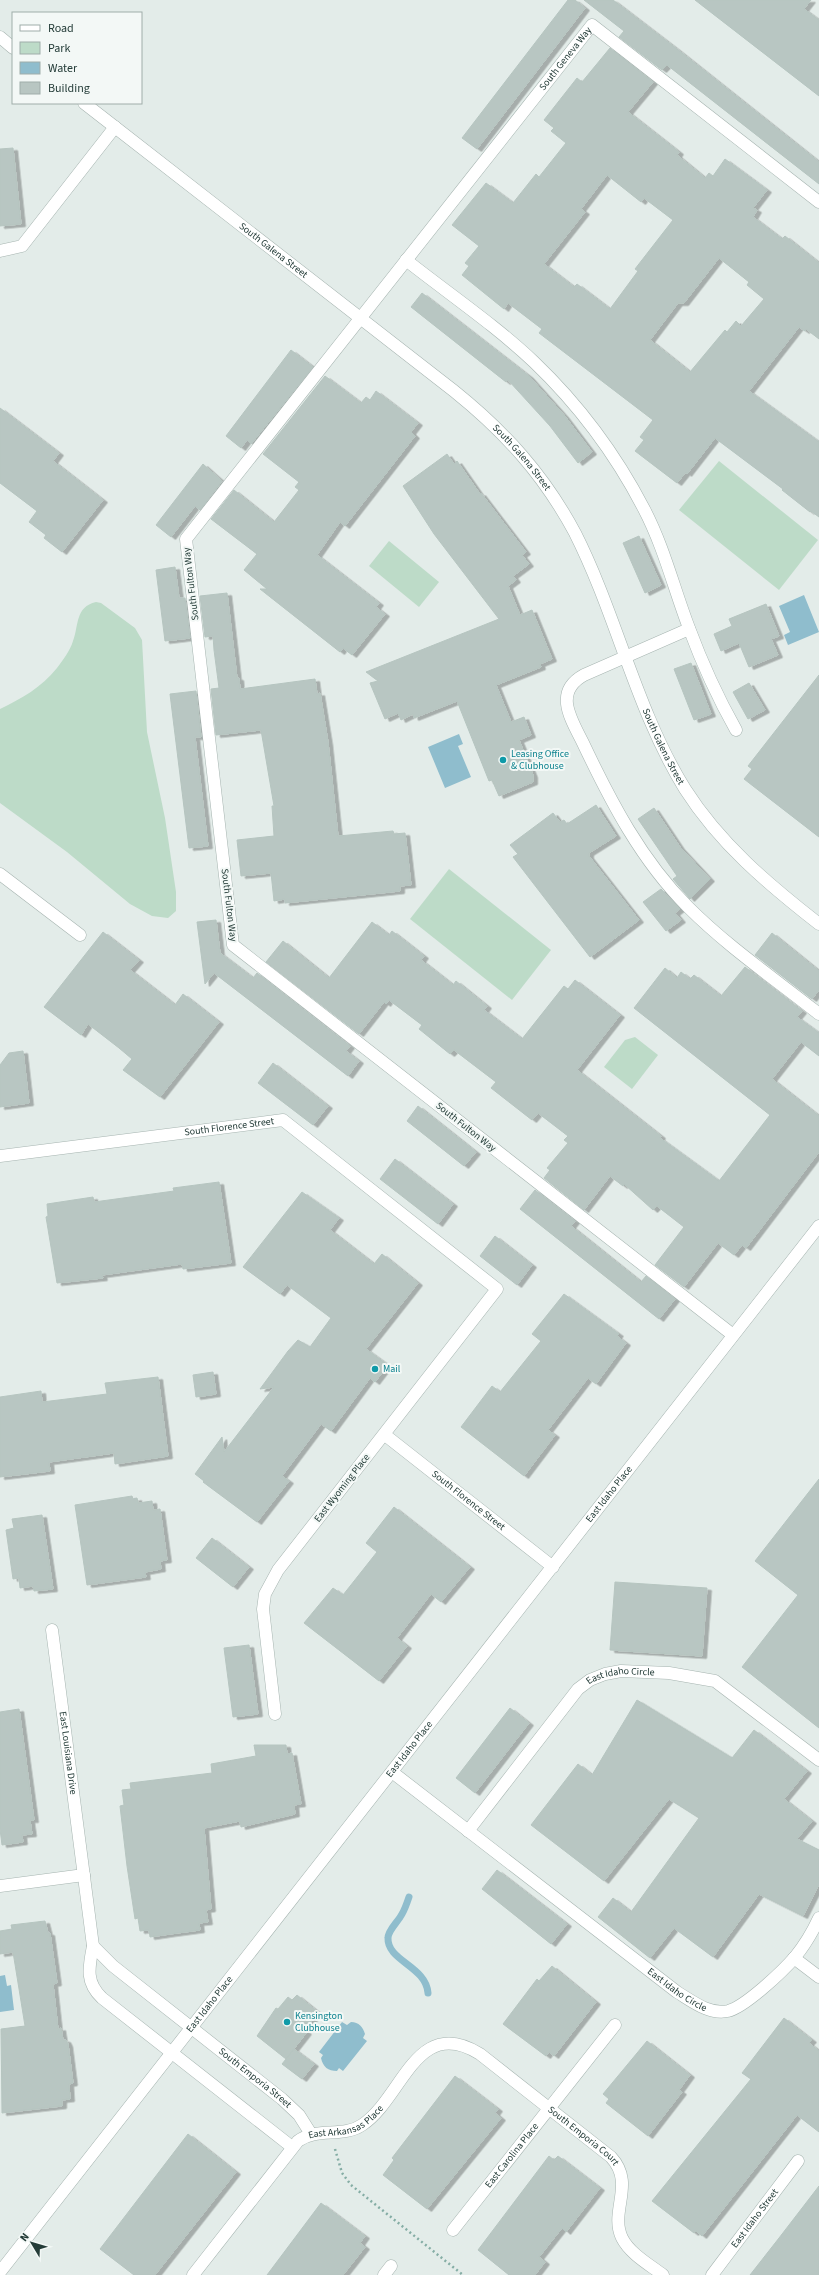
<svg xmlns="http://www.w3.org/2000/svg" width="819" height="2275" font-family="'Source Sans 3',sans-serif">
	<style>
		.green { fill: #bddbc8 }
		.water { fill: #8fbdcd }
		.lines { fill: none; stroke-linecap: round; stroke-linejoin: round }
		.stream { stroke: #8fbdcd; stroke-width: 7 }
		.building { fill: #b8c6c2; stroke: #b6c5c0; fill-rule: evenodd; filter: url(#shadow) }
		.service-casing { stroke: #a6b4b0; stroke-width: 13 }
		.minor-casing { stroke: #a6b4b0; stroke-width: 13 }
		.tertiary-casing { stroke: #a6b4b0; stroke-width: 13 }
		.path { stroke: #85ada5; stroke-width: 2.5; stroke-dasharray: 2 3; stroke-linecap: butt }
		.service { stroke: #fff; stroke-width: 12 }
		.minor { stroke: #fff; stroke-width: 12 }
		.tertiary { stroke: #fff; stroke-width: 12 }
		.culture-dot { fill: #0f9aa8; stroke: #f3f8f6; stroke-width: 1.5 }
		.labels { text-anchor: middle; dominant-baseline: central; stroke-width: 4; stroke-linejoin: round; paint-order: stroke }
		.street-label { font-size: 10px; fill: #243c38; stroke: #f3f8f6 }
		.culture-label { font-size: 10px; fill: #0d838f; stroke: #f3f8f6; text-anchor: start }
	</style>
	<defs>
		<filter id="shadow"><feDropShadow dx="4.5" dy="2.5" stdDeviation="0" flood-color="#0004"/></filter>
	</defs>
	<rect width="100%" height="100%" fill="#e3ece9"/>
	<g class="green">
		<polygon points="719,461 818,540 779,590 679,510"/>
		<polygon points="389,541 439,582 419,607 369,566"/>
		<path d="M96,602L101,603L135,628L142,640L147,732L165,818L176,892V911L168,918L152,916L130,904L67,852L0,803V709C22,698 41,688 57,668C63,660 70,651 73,641C79,625 75,607 96,602Z"/>
		<polygon points="449,869 551,950 512,1000 410,919"/>
		<polygon points="635,1037 658,1055 632,1089 604,1067 625,1040"/>
	</g>
	<g class="water">
		<polygon points="804,595 819,632 788,645 784,635 790,632 779,606"/>
		<polygon points="459,734 463,744 458,746 471,777 445,788 428,747"/>
		<polygon points="5,1975 7,1986 11,1985 14,2010 0,2012 0,1976"/>
		<path d="M342,2022L347,2025L351,2022C359,2022 363,2027 365,2034L363,2038L367,2041L343,2071L339,2068L337,2071C328,2071 323,2067 321,2058L323,2055L319,2052Z"/>
	</g>
	<g class="lines">
		<path class="stream" d="M409,1897C407,1903 405,1909 402,1914C398,1922 388,1930 388,1938C387,1961 426,1966 428,1993"/>
	</g>
	<g class="building">
		<polygon points="568,0 575,0 585,8 477,149 462,138"/>
		<polygon points="584,0 613,0 677,49 819,162 819,184 667,65 662,70 619,37 624,31"/>
		<polygon points="695,0 811,0 804,9 819,20 819,96"/>
		<path d="M610,48L653,82L628,112L679,152L677,155L705,178L709,173L713,176L725,159L767,190L753,208L757,210L753,217L782,239L785,236L819,263V339L806,329L805,331L799,327L749,391L819,442V517L811,511L810,512L782,490L783,489L715,438L687,474L686,472L677,483L635,451L644,440L640,437L653,420L539,333L542,329L508,303L504,309L462,275L469,266L465,263L479,246L452,225L486,183L513,203L536,174L539,177L566,143L551,131L554,128L544,120L577,78L582,82ZM607,175L641,202L644,198L673,220L635,269L638,271L610,309L577,284L574,287L544,264L585,212L581,209ZM719,258L749,282L747,285L764,299L741,326L736,321L727,332L725,330L690,372L650,340L678,303H684Z"/>
		<polygon points="13,148 21,224 0,226 0,149"/>
		<polygon points="422,293 529,376 564,415 592,452 578,463 550,426 508,380 506,382 411,307"/>
		<polygon points="291,350 313,367 251,444 247,440 241,448 226,436"/>
		<polygon points="325,376 361,403 366,397 370,400 376,391 418,423 411,432 415,436 345,526 340,522 317,555 379,603 376,607 385,614 352,655 343,648 340,652 260,589 267,589 244,570 257,554 211,519 234,490 274,522 299,490 295,487 299,482 263,454"/>
		<polygon points="0,408 59,453 53,461 103,500 62,552 44,538 46,535 29,522 37,511 0,483"/>
		<polygon points="447,454 454,464 457,461 480,494 481,493 526,552 522,555 529,564 513,576 516,580 508,586 520,615 532,610 552,659 540,664 541,667 496,685 511,722 524,717 531,735 519,740 533,775 533,782 499,796 492,780 489,781 457,701 414,718 413,714 401,720 398,713 385,719 370,683 378,681 366,672 499,619 434,534 403,486"/>
		<polygon points="203,464 222,481 200,510 195,506 171,537 156,525"/>
		<polygon points="639,536 661,585 645,593 623,543"/>
		<polygon points="175,567 179,598 185,598 190,638 165,641 156,570"/>
		<polygon points="227,593 237,678 239,678 240,689 315,679 317,694 320,693 328,742 338,836 393,831 394,834 405,833 411,885 400,886 400,891 285,903 285,899 274,901 271,873 241,876 237,840 274,836 272,806 274,806 261,730 216,735 211,689 219,688 214,650 213,636 205,637 200,596"/>
		<polygon points="766,604 779,636 771,639 778,655 749,667 739,643 721,651 714,634 732,626 729,619"/>
		<polygon points="691,663 711,714 694,720 674,669"/>
		<polygon points="819,675 819,837 744,779 752,769 748,766"/>
		<polygon points="749,683 765,710 748,719 733,692"/>
		<polygon points="196,691 201,737 195,737 208,846 189,848 170,694"/>
		<polygon points="596,805 616,836 589,853 589,856 639,920 590,957 513,857 518,854 510,845 553,813 560,822 564,820 567,824"/>
		<polygon points="654,808 680,847 710,879 690,899 673,879 677,876 638,819"/>
		<polygon points="661,889 680,909 675,913 681,920 666,931 643,902"/>
		<polygon points="216,920 220,953 253,978 257,973 350,1046 346,1051 359,1061 348,1076 214,973 205,984 197,922"/>
		<polygon points="372,922 389,935 392,931 424,956 421,960 453,985 456,981 487,1006 484,1010 522,1039 564,986 568,989 575,980 620,1015 577,1070 661,1136 660,1138 719,1181 770,1115 634,1008 665,968 677,978 681,972 690,979 694,975 721,996 745,967 802,1011 797,1017 819,1033 819,1056 801,1042 772,1079 819,1116 819,1152 746,1248 742,1245 734,1255 718,1243 684,1287 655,1265 684,1227 657,1206 653,1210 624,1184 623,1186 610,1176 584,1210 544,1178 550,1170 547,1168 568,1143 564,1140 568,1136 538,1113 532,1120 491,1088 496,1082 454,1050 450,1054 419,1029 422,1025 389,1000 386,1004 384,1002 359,1034 266,962 283,941 329,978"/>
		<polygon points="103,932 139,960 130,970 161,994 175,1005 183,994 219,1022 160,1097 123,1070 132,1059 119,1048 88,1024 81,1035 44,1007"/>
		<polygon points="772,933 819,971 819,990 812,999 755,955"/>
		<polygon points="23,1051 29,1103 0,1107 0,1065 9,1053"/>
		<polygon points="273,1063 328,1106 313,1125 258,1083"/>
		<polygon points="418,1106 476,1152 464,1166 407,1121"/>
		<polygon points="395,1159 453,1204 438,1224 380,1179"/>
		<polygon points="219,1182 231,1263 183,1269 182,1264 102,1275 103,1278 57,1283 46,1217 48,1216 47,1204 93,1197 94,1202 174,1191 173,1188"/>
		<polygon points="535,1190 575,1221 571,1226 641,1282 646,1276 675,1299 659,1319 520,1209"/>
		<polygon points="302,1192 339,1218 330,1230 374,1264 382,1254 418,1283 366,1349 388,1365 375,1382 370,1378 331,1431 321,1424 282,1476 289,1481 257,1522 203,1482 204,1481 195,1474 222,1437 224,1452 274,1387 260,1389 288,1351 298,1340 310,1347 331,1318 287,1285 280,1294 243,1267"/>
		<polygon points="495,1236 532,1265 517,1285 480,1256"/>
		<polygon points="564,1294 619,1334 617,1336 626,1343 596,1384 588,1378 548,1430 555,1435 524,1476 461,1427 492,1386 500,1392 541,1341 532,1334"/>
		<polygon points="213,1372 216,1394 196,1397 193,1375"/>
		<polygon points="158,1377 168,1456 115,1464 114,1453 49,1462 50,1471 0,1477 0,1397 41,1391 42,1402 107,1394 105,1383"/>
		<polygon points="819,1479 819,1728 742,1667 798,1595 755,1561"/>
		<polygon points="132,1496 133,1499 137,1498 138,1503 152,1501 153,1510 160,1509 167,1560 160,1561 161,1569 145,1572 146,1577 87,1585 75,1505"/>
		<polygon points="394,1507 470,1567 441,1602 431,1594 397,1638 407,1646 379,1681 304,1623 333,1588 343,1595 377,1552 366,1543"/>
		<polygon points="42,1515 53,1589 34,1591 33,1586 20,1588 19,1578 13,1579 6,1530 14,1528 12,1519"/>
		<polygon points="212,1538 249,1567 233,1587 196,1558"/>
		<polygon points="615,1582 707,1588 702,1656 610,1650"/>
		<polygon points="249,1645 258,1714 233,1717 224,1648"/>
		<polygon points="637,1700 732,1758 754,1730 807,1771 784,1799 812,1821 797,1839 819,1850 819,1884 803,1916 759,1894 713,1957 674,1928 650,1958 598,1917 613,1898 631,1912 699,1818 669,1799 604,1881 531,1825 578,1764 592,1775"/>
		<polygon points="510,1708 529,1723 475,1793 456,1778"/>
		<polygon points="19,1709 34,1820 30,1820 32,1834 22,1835 23,1842 2,1845 0,1829 0,1712"/>
		<polygon points="254,1745 286,1745 287,1754 292,1753 301,1804 294,1805 295,1814 241,1827 240,1821 204,1828 211,1909 206,1910 208,1922 199,1923 200,1930 170,1934 150,1937 149,1930 140,1931 138,1918 135,1919 127,1866 120,1806 124,1805 122,1790 131,1789 130,1783 212,1773 211,1764 256,1756"/>
		<polygon points="497,1870 567,1924 551,1944 482,1889"/>
		<polygon points="45,1921 48,1933 50,1933 57,1983 53,1984 58,2029 61,2028 63,2040 66,2040 68,2044 73,2083 69,2084 70,2099 62,2100 62,2106 2,2113 1,2029 25,2026 13,1952 0,1954 0,1931 12,1929 11,1925"/>
		<polygon points="552,1966 596,2002 554,2056 549,2052 546,2056 503,2024 537,1979 539,1981"/>
		<polygon points="297,1995 318,2012 304,2030 307,2032 286,2059 257,2036 276,2008 278,2009 288,1997 292,2000"/>
		<polygon points="784,2018 812,2040 809,2043 819,2051 819,2132 797,2115 702,2236 696,2231 694,2233 652,2201 751,2079 742,2073"/>
		<polygon points="647,2041 690,2075 679,2090 682,2092 648,2136 606,2103 609,2099 603,2094"/>
		<polygon points="294,2049 314,2064 302,2079 282,2064"/>
		<polygon points="455,2076 498,2109 495,2113 501,2118 427,2209 383,2175 394,2160 392,2158"/>
		<polygon points="188,2134 236,2172 155,2275 134,2275 100,2249"/>
		<polygon points="549,2156 554,2160 558,2156 600,2188 566,2232 562,2228 539,2257 545,2262 535,2275 509,2275 478,2250"/>
		<polygon points="819,2186 819,2275 750,2275 779,2238"/>
		<polygon points="321,2203 365,2236 360,2243 365,2247 343,2275 267,2275"/>
	</g>
	<g class="lines">
		<g class="service-casing">
			<g id="service">
				<polyline points="0,251 22,246 115,127"/>
				<path d="M406,260C449,294 495,325 534,362C579,405 616,455 644,509C664,547 674,589 689,628C702,663 718,698 736,730"/>
				<path d="M689,629L584,675C553,692 571,719 583,743C611,802 641,860 688,907C728,947 775,979 819,1014"/>
				<polyline points="0,874 80,935"/>
				<path id="s1" d="M0,1156L283,1120L497,1289L278,1570L265,1594L263,1609L275,1714"/>
				<path id="s2" d="M733,1335L233,945L186,539L592,25L819,202"/>
				<path id="s3" d="M385,1435L553,1567"/>
				<path id="s4" d="M52,1630L93,1946C89,1967 85,1982 102,1998L292,2147"/>
				<path id="s5" d="M392,1772L677,1992C692,2001 709,2015 728,2011C745,2007 783,1971 795,1957C804,1946 813,1931 819,1918"/>
				<path id="s6" d="M468,1831L578,1689L590,1680L605,1674L621,1671L669,1673L715,1681L819,1760"/>
				<polyline points="0,1886 84,1875"/>
				<path id="s7" d="M93,1946L113,1966L282,2099L299,2115L311,2134"/>
				<polyline points="794,1958 819,1977"/>
				<path id="s8" d="M453,2230L615,2025"/>
				<path id="s9" d="M193,2275L298,2141C317,2127 343,2138 362,2125C403,2098 416,2014 480,2054L611,2157C636,2184 609,2211 622,2238C630,2254 650,2265 663,2275"/>
				<polyline points="384,2275 391,2266"/>
				<path id="s10" d="M712,2275L798,2161"/>
			</g>
		</g>
		<g class="minor-casing">
			<g id="minor">
				<polyline points="0,37 13,48"/>
				<path id="s11" d="M84,103L454,391C505,432 544,475 575,533C617,616 636,710 685,789C720,844 768,884 819,924"/>
			</g>
		</g>
		<g class="tertiary-casing">
			<g id="tertiary">
				<path id="s12" d="M0,2272L819,1226"/>
			</g>
		</g>
		<polyline class="path" points="335,2149 342,2173 351,2185 463,2275"/>
		<use href="#service" class="service"/>
		<use href="#minor" class="minor"/>
		<use href="#tertiary" class="tertiary"/>
	</g>
	<g class="culture-dot">
		<circle cx="503" cy="760" r="4"/>
		<circle cx="375" cy="1369" r="4"/>
		<circle cx="287" cy="2022" r="4"/>
	</g>
	<g class="labels">
		<g class="street-label">
			<text stroke="none"><textPath href="#s2" startOffset="1655">South Geneva Way</textPath></text>
			<text stroke="none"><textPath href="#s11" startOffset="240">South Galena Street</textPath></text>
			<text stroke="none"><textPath href="#s11" startOffset="564">South Galena Street</textPath></text>
			<text transform="translate(191 584) rotate(-97)">South Fulton Way</text>
			<text stroke="none"><textPath href="#s11" startOffset="888">South Galena Street</textPath></text>
			<text transform="translate(229 905) rotate(83)">South Fulton Way</text>
			<text transform="translate(466 1127) rotate(38)">South Fulton Way</text>
			<text stroke="none"><textPath href="#s1" startOffset="231">South Florence Street</textPath></text>
			<text transform="translate(342 1488) rotate(-52)">East Wyoming Place</text>
			<text stroke="none"><textPath href="#s12" startOffset="988">East Idaho Place</textPath></text>
			<text stroke="none"><textPath href="#s3" startOffset="106">South Florence Street</textPath></text>
			<text stroke="none"><textPath href="#s6" startOffset="226">East Idaho Circle</textPath></text>
			<text stroke="none"><textPath href="#s12" startOffset="664">East Idaho Place</textPath></text>
			<text stroke="none"><textPath href="#s4" startOffset="124">East Louisiana Drive</textPath></text>
			<text stroke="none"><textPath href="#s5" startOffset="359">East Idaho Circle</textPath></text>
			<text stroke="none"><textPath href="#s12" startOffset="340">East Idaho Place</textPath></text>
			<text stroke="none"><textPath href="#s7" startOffset="209">South Emporia Street</textPath></text>
			<text stroke="none"><textPath href="#s9" startOffset="223">East Arkansas Place</textPath></text>
			<text stroke="none"><textPath href="#s9" startOffset="525">South Emporia Court</textPath></text>
			<text stroke="none"><textPath href="#s8" startOffset="95">East Carolina Place</textPath></text>
			<text stroke="none"><textPath href="#s10" startOffset="71">East Idaho Street</textPath></text>
		</g>
		<g class="culture-label">
			<text x="511" y="754">Leasing Office<tspan x="511" dy="12">&amp; Clubhouse</tspan></text>
			<text x="383" y="1369">Mail</text>
			<text x="295" y="2016">Kensington<tspan x="295" dy="12">Clubhouse</tspan></text>
		</g>
	</g>
	<rect x="12" y="12" width="130" height="92" fill="#f3f8f6" stroke="#a0adaa"/>
	<rect x="20" y="25" width="20" height="6" fill="#ffffff" stroke="#a0adaa"/>
	<text x="48" y="32" font-size="12" fill="#243c38">Road</text>
	<rect x="20" y="42" width="20" height="12" fill="#bddbc8" stroke="#a0adaa"/>
	<text x="48" y="52" font-size="12" fill="#243c38">Park</text>
	<rect x="20" y="62" width="20" height="12" fill="#8fbdcd" stroke="#a0adaa"/>
	<text x="48" y="72" font-size="12" fill="#243c38">Water</text>
	<rect x="20" y="82" width="20" height="12" fill="#b8c6c2" stroke="#a0adaa"/>
	<text x="48" y="92" font-size="12" fill="#243c38">Building</text>
	<g transform="translate(32 2243) rotate(308)" stroke="#f3f8f6" stroke-width="3" paint-order="stroke">
	<path d="M0-3L7 15L0 10L-7 15Z" fill="#243c38"/>
	<text y="-6" font-size="11" font-weight="bold" text-anchor="middle" fill="#243c38">N</text>
	</g>
</svg>
